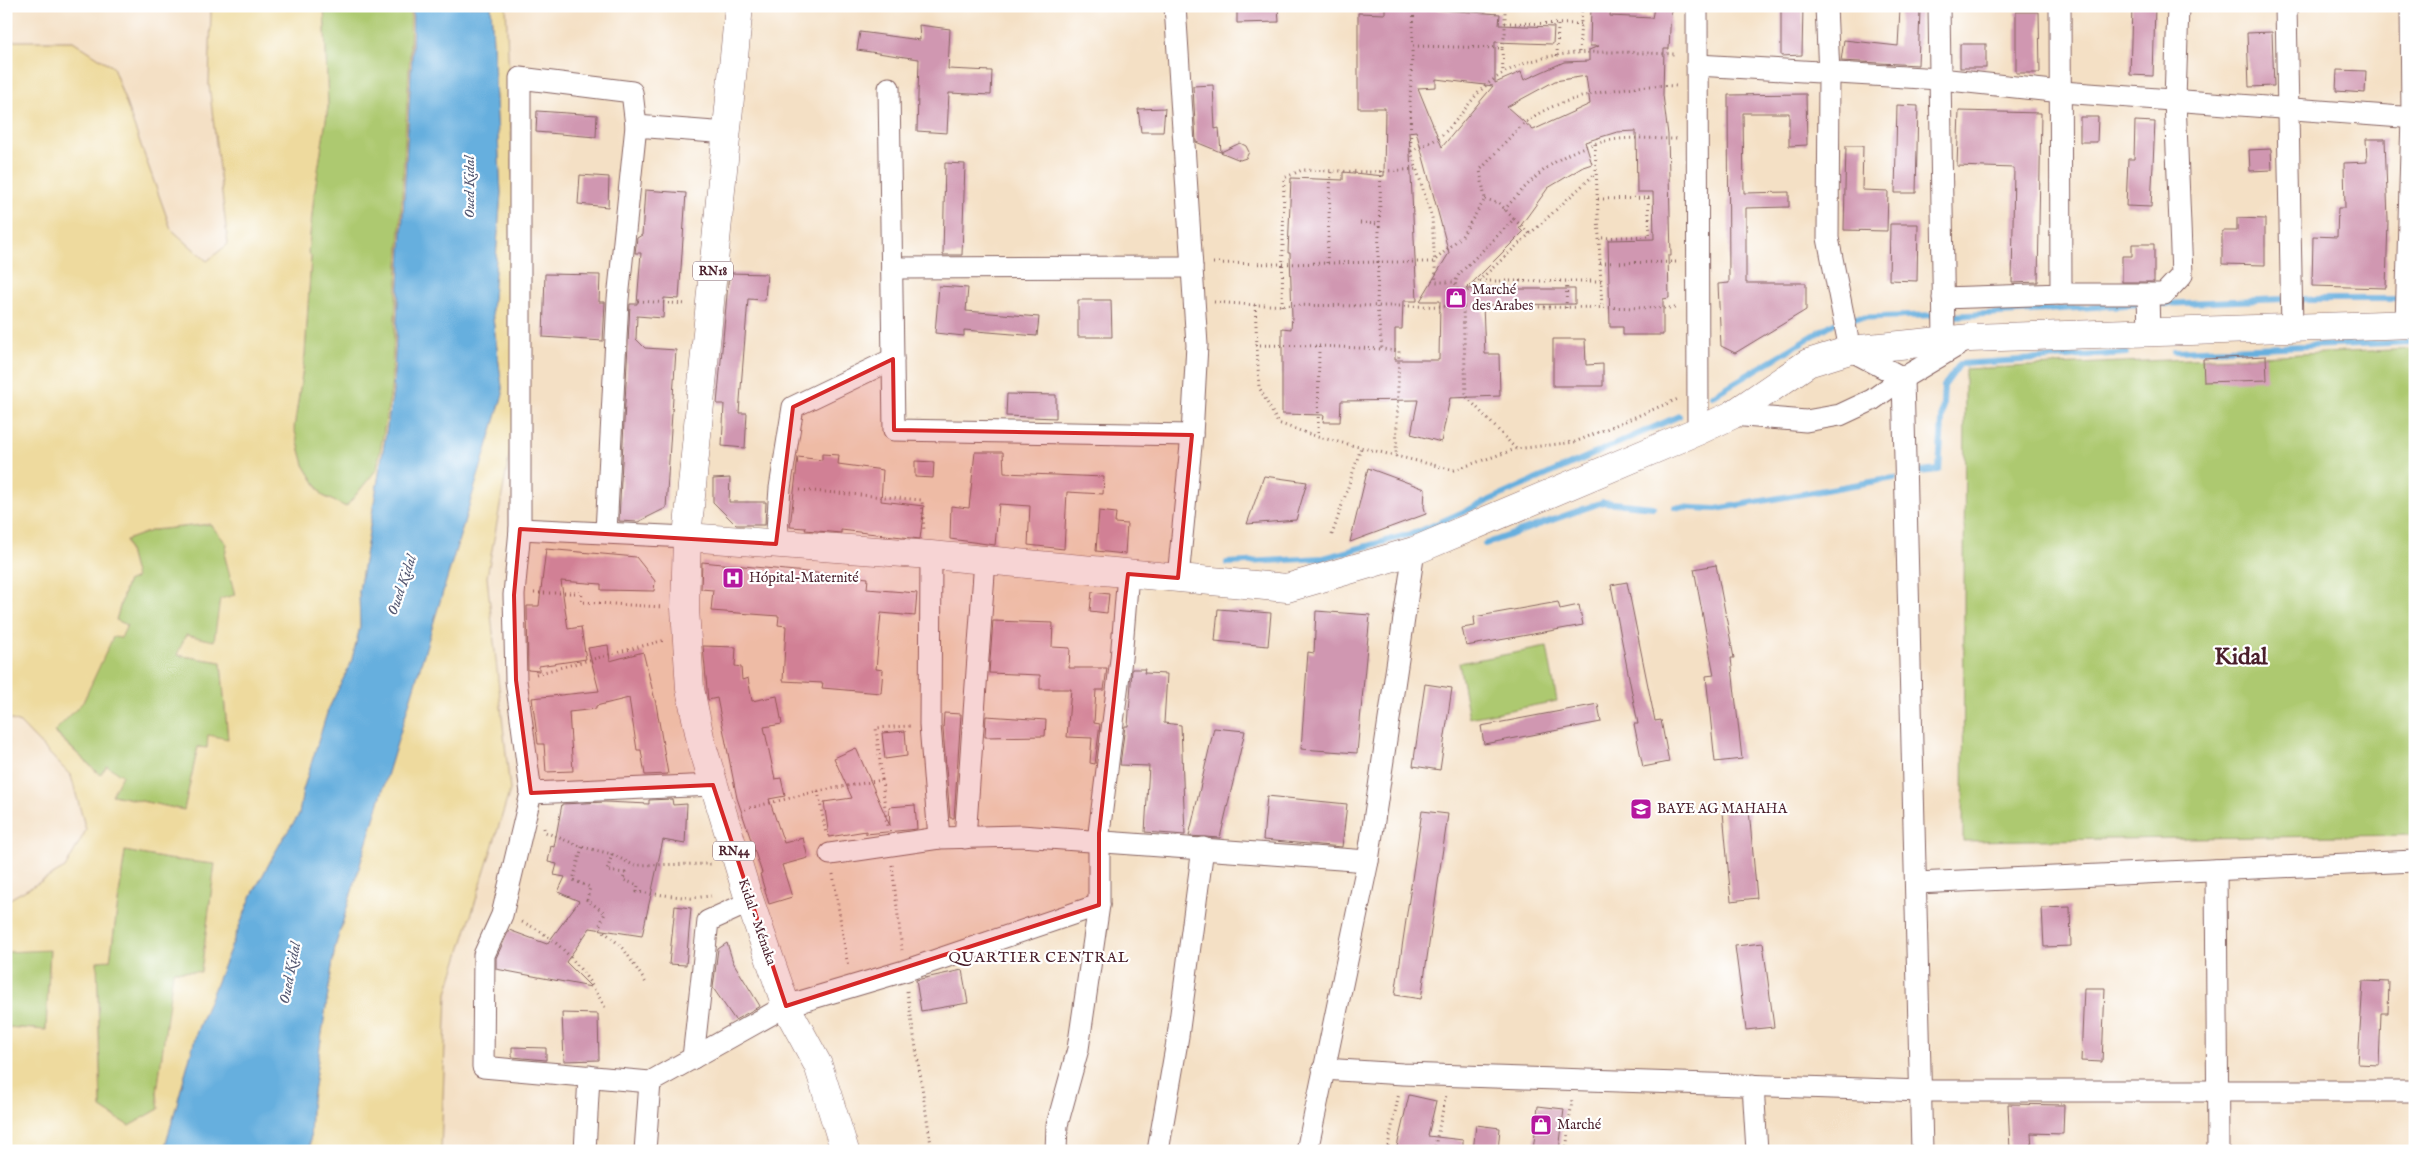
<svg xmlns="http://www.w3.org/2000/svg" width="2421" height="1157" font-family="'IM FELL English',serif">
	<style>
		.green { fill: #adc96f; stroke: #7c744d }
		.sand { fill: #eeda9e; stroke: #9c7c64; fill-rule: evenodd }
		.water { fill: #66afde; stroke: #586784 }
		.lines { fill: none; stroke-linecap: round; stroke-linejoin: round }
		.stream { stroke: #66afde; stroke-width: 6 }
		.building { fill: #d097b1; fill-rule: evenodd }
		.minor-casing { stroke: #866361; stroke-width: 23 }
		.major-casing { stroke: #866361; stroke-width: 29 }
		.path { stroke: #866361; stroke-width: 3; stroke-dasharray: 1 4; stroke-linecap: butt }
		.minor { stroke: #fff; stroke-width: 21 }
		.major { stroke: #fff; stroke-width: 28 }
		.marked { fill: #d62828; fill-opacity: 0.2; stroke: #d62828; stroke-width: 4; stroke-linejoin: round }
		.labels { text-anchor: middle; dominant-baseline: central; stroke-width: 4.5; stroke-linejoin: round; paint-order: stroke }
		.shield { fill: #fff; stroke: #80626b; stroke-width: 1 }
		.shield-label { font-size: 12px; font-weight: bold; fill: #4a1f2b }
		.poi-label { font-size: 14px; fill: #4a1f2b; stroke: #fff; text-anchor: start }
		.street-label { font-size: 14px; fill: #4a1f2b; stroke: #fff }
		.water-label { font-size: 15px; font-style: italic; fill: #555973; stroke: #fff }
		.neighbourhood-label { font-size: 15px; letter-spacing: 1px; fill: #4a1f2b; stroke: #fff }
		.town-label { font-size: 24px; font-weight: bold; fill: #4a1f2b; stroke: #fff }
	</style>
	<rect width="100%" height="100%" fill="#fff"/>
	<filter id="ink" filterUnits="userSpaceOnUse"><feTurbulence type="fractalNoise" baseFrequency=".02" numOctaves="2"/><feDisplacementMap in="SourceGraphic" scale="10" xChannelSelector="R" yChannelSelector="G"/><feConvolveMatrix kernelMatrix="1 2 1 2 8 2 1 2 1" color-interpolation-filters="sRGB"/></filter>
	<filter id="wash" filterUnits="userSpaceOnUse"><feTurbulence type="fractalNoise" baseFrequency=".0096" numOctaves="4" result="noise"/><feDisplacementMap in="SourceGraphic" scale="20" xChannelSelector="R" yChannelSelector="G"/><feGaussianBlur stdDeviation="1.12" result="paint"/><feColorMatrix in="noise" values="0 0 0 0 0 0 0 0 0 0 0 0 0 0 0 0 0 1.4 0 .05"/><feComposite in="paint" operator="in"/></filter>
	<g filter="url(#wash)">
		<rect width="100%" height="100%" fill="#f4e0c5"/>
		<g class="green">
			<polygon points="324,6 411,6 410,56 391,391 377,469 346,507 323,496 304,465 294,428 305,354 311,256 308,253 314,195 328,107"/>
			<polygon points="2415,349 2415,835 1963,841 1965,369"/>
			<polygon points="210,524 227,544 225,557 235,595 216,630 214,641 177,655 221,662 228,739 207,748 198,747 184,810 112,795 100,775 54,731 83,702 113,636 127,625 116,620 127,582 136,578 126,540 153,530"/>
			<polygon points="1547,647 1557,701 1469,718 1459,663"/>
			<polygon points="125,851 168,859 215,864 201,973 174,971 157,1093 159,1109 129,1126 101,1108 97,961 110,960"/>
			<polygon points="50,949 46,1030 6,1027 6,952"/>
		</g>
		<g class="sand">
			<path d="M206,6H324L328,107L314,195L308,253L311,256L305,354L294,428L304,465L323,496L346,507L377,469L391,391L410,56L411,6H413L412,56L393,392L359,591L360,627L351,663L328,710L303,790L299,815L282,840L252,895L197,1031L164,1151H6V1027L46,1030L50,950L6,952V901L65,868L86,830L71,776L20,723L6,718V468L10,393L6,385V38L13,41H73L113,67L171,229L207,261L228,244L209,85L211,12ZM210,524L227,544L225,557L235,595L220,599L214,641L186,635L177,655L221,662L228,739L208,735L207,748L198,747L184,810L112,795L122,775L107,766L100,775L54,732L83,702L113,637L121,638L127,625L116,620L127,582L136,578L126,540L153,530ZM125,851L168,859L215,864L201,972L173,971L157,1093L159,1109L129,1126L101,1108L97,961L110,960Z"/>
			<polygon points="491,6 506,6 522,386 487,577 510,790 447,993 441,1151 310,1151 311,1106 335,947 503,394 492,311 501,193"/>
		</g>
		<polygon class="water" points="413,6 491,6 501,193 492,311 503,394 335,947 311,1106 310,1151 164,1151 197,1031 252,895 282,840 299,815 303,790 328,710 351,663 360,627 359,591 393,392 412,56"/>
		<g class="lines">
			<g class="stream">
				<polyline points="2296,299 2401,299"/>
				<polyline points="2162,304 2284,299"/>
				<polyline points="1953,316 2141,304"/>
				<polyline points="1852,318 1936,315"/>
				<polyline points="2175,351 2415,342"/>
				<polyline points="1712,396 1834,323"/>
				<polyline points="1919,472 1939,470 1944,386 1960,364 2126,353"/>
				<polyline points="1675,507 1716,509 1894,478"/>
				<polyline points="1485,544 1603,502 1653,507"/>
				<polyline points="1227,563 1324,558 1418,532 1679,416"/>
			</g>
		</g>
		<g id="blocks">
			<g class="building">
				<polygon points="1237,6 1278,6 1279,22 1237,23"/>
				<path d="M1385,6L1500,14L1499,25L1554,27L1553,44L1495,42V83L1521,72L1524,80L1564,62L1589,61V50L1599,46H1590L1591,6H1611L1610,16L1652,18L1654,8L1671,9L1669,49H1664L1663,95L1668,135L1671,256H1668L1669,298L1663,299V335H1623V327H1610L1608,240L1654,239L1653,192H1637L1636,131L1617,132L1585,142L1592,164L1583,167L1548,188L1519,228L1523,232L1466,289H1575V304L1483,305L1485,354H1499L1500,396L1450,398L1441,442L1411,434L1418,400L1341,401L1340,422H1323L1324,415L1282,414V328L1291,329L1292,317L1290,253H1288L1291,178L1343,180V172L1384,176L1385,108H1358V13L1385,14ZM1586,76L1590,104L1533,130L1507,107L1555,81ZM1436,79L1493,86L1442,147L1418,88L1436,87ZM1416,131L1449,253L1420,301H1440L1439,360H1395V329H1402L1403,301H1417L1409,132Z"/>
				<polygon points="1781,6 1803,6 1802,55 1781,56"/>
				<polygon points="2132,6 2155,6 2153,76 2130,75"/>
				<polygon points="1900,9 1920,10 1918,65 1841,61 1844,40 1898,46"/>
				<polygon points="2016,12 2039,12 2040,73 2016,73"/>
				<polygon points="919,25 950,29 948,69 992,71 991,95 949,93 947,133 917,131 919,59 857,50 860,32 920,40"/>
				<polygon points="2272,32 2274,86 2249,87 2247,33"/>
				<rect x="1960" y="44" width="26" height="24"/>
				<polygon points="2337,70 2366,71 2365,93 2336,91"/>
				<polygon points="1213,85 1215,129 1219,128 1221,152 1240,143 1246,146 1249,152 1246,158 1240,160 1196,142 1193,86"/>
				<polygon points="1806,94 1807,145 1789,146 1789,113 1743,113 1744,193 1789,192 1789,207 1746,208 1746,283 1806,283 1806,310 1735,353 1721,346 1718,284 1729,283 1728,95"/>
				<polygon points="1897,105 1918,106 1916,193 1895,193"/>
				<polygon points="1165,108 1163,132 1141,132 1138,109"/>
				<polygon points="537,111 597,115 596,137 536,132"/>
				<polygon points="1959,111 2041,113 2038,282 2012,283 2014,168 1957,166"/>
				<polygon points="2080,117 2098,117 2097,142 2080,142"/>
				<polygon points="2135,121 2155,122 2151,207 2126,206 2128,159 2134,159"/>
				<polygon points="2366,139 2385,139 2388,220 2386,288 2312,286 2313,236 2337,237 2338,208 2345,208 2344,163 2367,162"/>
				<polygon points="1846,146 1863,146 1862,190 1888,191 1887,231 1844,230"/>
				<polygon points="2271,149 2272,170 2250,171 2249,150"/>
				<polygon points="945,163 965,164 962,255 943,255"/>
				<polygon points="580,175 609,177 608,207 578,204"/>
				<polygon points="645,190 686,193 679,299 664,298 663,318 637,316 636,339 645,348 676,350 666,508 638,522 619,521 630,304 637,304 641,253 635,253 637,238 642,235"/>
				<polygon points="2237,218 2265,219 2265,265 2222,264 2222,231 2237,231"/>
				<polygon points="1890,224 1918,224 1917,281 1889,280"/>
				<polygon points="2132,244 2154,244 2154,282 2122,282 2122,256 2132,256"/>
				<polygon points="729,273 767,274 765,300 748,299 739,413 747,413 745,448 722,446 724,404 717,404"/>
				<polygon points="545,274 600,275 599,302 605,302 603,341 543,337"/>
				<polygon points="939,286 968,288 966,311 1039,317 1037,336 964,330 964,336 935,333"/>
				<polygon points="1078,300 1111,300 1112,337 1078,337"/>
				<polygon points="1553,339 1585,339 1586,365 1603,364 1603,386 1553,386"/>
				<polygon points="2266,356 2267,380 2204,382 2203,359"/>
				<polygon points="1007,394 1056,395 1056,418 1006,416"/>
				<polygon points="975,452 1003,452 1004,473 1104,477 1103,494 1067,492 1064,549 1028,545 1030,506 999,504 995,545 950,539 951,506 969,508"/>
				<polygon points="822,454 839,455 838,464 883,470 881,501 924,506 920,539 841,530 841,533 805,530 806,528 790,527 798,457 822,460"/>
				<polygon points="915,461 934,462 933,478 915,477"/>
				<polygon points="1368,468 1425,489 1424,507 1426,514 1350,542"/>
				<polygon points="1264,476 1307,482 1296,520 1247,524"/>
				<polygon points="730,478 729,502 766,502 765,525 736,525 713,502 713,479"/>
				<polygon points="1099,511 1116,513 1115,523 1127,524 1125,554 1096,551"/>
				<polygon points="546,549 636,557 655,581 654,591 601,590 601,584 561,581 568,629 581,627 586,659 539,666 539,671 528,670 527,606 539,606"/>
				<polygon points="702,562 868,578 867,589 917,593 915,616 881,613 876,669 883,670 881,693 822,688 823,683 783,681 786,626 778,625 779,616 711,611 713,590 701,589"/>
				<polygon points="1716,565 1734,658 1731,658 1742,759 1715,762 1706,676 1714,675 1694,569"/>
				<polygon points="1627,582 1655,721 1661,720 1669,762 1643,767 1634,724 1638,724 1611,585"/>
				<polygon points="1092,592 1109,594 1107,613 1090,611"/>
				<polygon points="1558,602 1560,609 1579,605 1583,625 1466,646 1462,628 1475,626 1474,617"/>
				<polygon points="1218,609 1271,613 1268,646 1215,641"/>
				<polygon points="1316,611 1370,615 1357,753 1301,749 1308,652 1314,653"/>
				<polygon points="993,621 1053,623 1052,647 1070,648 1069,668 1107,668 1104,690 1096,690 1094,723 1100,724 1095,764 1090,763 1092,738 1067,737 1071,689 1040,689 1040,675 989,673"/>
				<polygon points="608,645 610,661 643,652 656,704 668,774 645,775 641,750 637,750 629,698 596,706 596,709 569,712 573,771 546,772 544,744 538,744 532,698 599,691 588,648"/>
				<polygon points="703,646 736,647 735,666 741,667 742,680 748,678 752,701 777,696 782,724 764,727 775,779 781,778 785,796 769,799 784,843 803,838 808,858 782,865 792,897 769,904 760,874 762,873 737,798 717,698 708,700"/>
				<polygon points="1132,669 1145,669 1144,673 1167,674 1164,723 1181,725 1185,835 1145,832 1149,766 1120,765 1125,726 1128,726"/>
				<polygon points="1425,684 1452,688 1440,770 1413,766"/>
				<polygon points="1598,704 1601,722 1484,744 1481,726"/>
				<polygon points="944,713 961,714 954,818 950,818 943,729"/>
				<polygon points="986,716 1046,720 1045,736 985,737"/>
				<polygon points="1214,728 1245,731 1220,838 1189,836"/>
				<polygon points="905,731 907,756 885,759 882,733"/>
				<polygon points="856,748 890,826 889,807 915,805 917,829 866,834 866,831 829,837 824,802 852,798 834,758"/>
				<polygon points="1267,796 1347,804 1342,847 1263,840"/>
				<polygon points="672,799 673,805 687,804 685,844 663,840 642,936 590,928 566,962 591,987 496,969 496,958 509,930 547,944 579,901 558,892 565,877 554,875 557,864 548,862 551,846 554,847 562,804 605,802 649,804 649,800"/>
				<polygon points="1749,810 1757,898 1731,901 1723,812"/>
				<polygon points="1422,811 1448,814 1421,999 1395,995"/>
				<polygon points="675,906 691,908 686,965 669,964"/>
				<polygon points="2070,907 2071,946 2044,947 2042,908"/>
				<polygon points="727,943 733,962 760,1006 735,1020 713,988 718,949"/>
				<polygon points="1763,943 1774,1027 1746,1030 1735,946"/>
				<polygon points="962,970 968,1003 921,1011 916,980"/>
				<polygon points="2363,981 2389,982 2388,1013 2381,1013 2379,1065 2358,1064"/>
				<polygon points="2084,988 2105,988 2102,1062 2081,1061"/>
				<polygon points="562,1013 598,1014 599,1060 564,1061"/>
				<polygon points="512,1047 546,1048 546,1060 512,1057"/>
				<polygon points="1409,1095 1436,1101 1428,1136 1463,1140 1463,1151 1396,1151"/>
				<polygon points="2008,1104 2064,1105 2063,1134 2031,1133 2032,1150 2010,1151"/>
				<polygon points="1538,1106 1564,1109 1559,1151 1533,1151"/>
				<polygon points="1476,1125 1500,1128 1498,1151 1473,1151"/>
			</g>
		</g>
	</g>
	<g filter="url(#ink)">
		<use href="#blocks" fill-opacity="0" stroke="#866361" stroke-width="1"/>
		<g class="lines">
			<g class="minor-casing">
				<g id="minor">
					<polyline points="1175,6 1197,345 1192,435 1178,578"/>
					<polyline points="1697,6 1698,431"/>
					<polyline points="1826,6 1829,74 1828,238 1850,350 1903,378 1922,1151"/>
					<polyline points="1939,6 1944,340"/>
					<polyline points="2286,6 2292,329"/>
					<polyline points="1697,65 1940,79 2062,92 2415,118"/>
					<polyline points="889,88 894,430 1192,435"/>
					<polyline points="636,126 632,92 520,78 520,529 514,595 516,680 531,793 502,915 484,955 483,1067 650,1082 786,1006 904,971 1099,905"/>
					<polyline points="892,268 1192,267"/>
					<polyline points="2061,294 2148,294"/>
					<polyline points="1943,298 2061,294 2060,6"/>
					<polyline points="2406,324 2412,117 2411,6"/>
					<polyline points="2149,332 2148,294 2164,294 2182,275 2175,100 2178,6"/>
					<polyline points="1732,415 1806,421 1840,415 1872,400 1903,378 1967,340"/>
					<polyline points="520,529 687,537"/>
					<polyline points="606,532 618,299 636,126 727,133"/>
					<polyline points="776,544 780,488 793,407 893,359"/>
					<polyline points="931,555 930,725 939,838"/>
					<polyline points="531,793 713,785"/>
					<polyline points="965,838 985,560"/>
					<polyline points="830,854 939,838 1021,836 1368,861"/>
					<polyline points="2216,870 2218,1151"/>
					<polyline points="1916,883 2415,861"/>
					<polyline points="693,1058 708,921 750,902"/>
					<polyline points="1323,1069 1403,1074 1922,1091 2415,1091"/>
					<polyline points="1753,1085 1757,1151"/>
					<polyline points="585,1151 589,1076"/>
					<polyline points="645,1151 650,1082"/>
					<polyline points="1056,1151 1057,1125 1078,1049 1099,905 1099,833 1121,659 1128,574"/>
					<polyline points="1158,1151 1178,1036 1203,848"/>
					<polyline points="1307,1151 1368,861 1414,551"/>
				</g>
			</g>
			<g class="major-casing">
				<g id="major">
					<polyline points="739,6 687,537 685,608 690,689 701,742 747,893 786,1006 818,1065 845,1151"/>
					<polyline points="687,537 931,555 1287,588 1414,551 1698,431 1732,415 1808,363 1850,350 1970,338 2415,324"/>
				</g>
			</g>
			<g class="path">
				<polyline points="1414,6 1410,101 1411,151 1432,218 1436,282 1455,282"/>
				<polyline points="1505,23 1581,24"/>
				<polyline points="1413,46 1502,48 1503,73"/>
				<polyline points="1502,48 1505,33 1505,6"/>
				<polyline points="1579,52 1582,6"/>
				<polyline points="1557,56 1558,24"/>
				<polyline points="1595,144 1602,308"/>
				<path d="M1411,151C1421,146 1434,142 1442,135C1457,122 1468,103 1482,89C1534,41 1612,53 1677,54"/>
				<path d="M1381,171L1378,262H1433L1462,236L1485,199L1480,170C1496,154 1511,133 1529,120C1561,95 1637,83 1677,86"/>
				<polyline points="1485,199 1499,203 1514,219 1459,274 1455,282 1463,308 1466,396 1516,449 1575,442 1678,399"/>
				<polyline points="1598,199 1648,198 1650,236 1599,238"/>
				<path d="M1504,210C1537,172 1567,145 1619,139C1638,137 1658,139 1677,139"/>
				<polyline points="1514,219 1530,234"/>
				<polyline points="1360,223 1379,224"/>
				<polyline points="1213,263 1281,264 1378,262 1377,306 1382,349 1399,351 1396,457"/>
				<polyline points="1327,263 1331,171"/>
				<polyline points="1600,263 1677,262"/>
				<polyline points="1480,281 1601,281"/>
				<polyline points="1460,298 1596,173"/>
				<polyline points="638,301 686,304"/>
				<polyline points="1214,302 1255,305 1678,308"/>
				<polyline points="1255,305 1259,387 1278,423 1318,437 1454,470 1516,449"/>
				<polyline points="1282,306 1284,178 1302,170 1371,172 1418,169"/>
				<polyline points="1566,308 1567,281"/>
				<polyline points="1255,345 1319,346 1318,437"/>
				<polyline points="1319,346 1382,349"/>
				<polyline points="800,490 922,500 924,531"/>
				<polyline points="1332,535 1361,448"/>
				<polyline points="534,593 582,593 581,602 662,607"/>
				<polyline points="536,674 665,640"/>
				<polyline points="882,780 876,728 910,726"/>
				<polyline points="818,791 826,834"/>
				<polyline points="745,809 818,791 882,780 887,826"/>
				<polyline points="544,828 545,832 582,847 612,854 633,865 714,864"/>
				<polyline points="582,847 573,880 590,887 587,900 605,913 599,927 623,948 646,983"/>
				<polyline points="612,854 607,871 625,873 623,880 638,885 637,892 691,898 711,896"/>
				<polyline points="892,865 902,950"/>
				<polyline points="833,874 848,967"/>
				<path d="M522,922C561,938 586,973 606,1009"/>
				<polyline points="907,991 932,1151"/>
				<polyline points="1387,1151 1399,1093"/>
				<polyline points="1434,1151 1446,1095"/>
				<polyline points="1566,1151 1572,1099"/>
			</g>
			<use href="#minor" class="minor"/>
			<use href="#major" class="major"/>
		</g>
	</g>
	<path class="marked" d="M893,359L894,430L1192,435L1178,578L1128,574L1099,833V905L786,1006L713,785L531,793L516,680L514,595L520,529L776,544L793,407Z"/>
	<defs>
		<g id="shop-square" transform="scale(1.125)"><rect x="-9" y="-9" width="18" height="18" rx="4" fill="#b5179e" stroke="#fff"/><path d="M-5-2.5h2.3a2.7 3.5 0 0 1 5.4 0H5L5.5 6h-11ZM-1.5-2.5h3a1.5 2.3 0 0 0-3 0Z" fill="#fff"/></g>
		<g id="hospital-square" transform="scale(1.125)"><rect x="-9" y="-9" width="18" height="18" rx="4" fill="#b5179e" stroke="#fff"/><path d="M-5-5h3v3.5h4V-5h3V5h-3V1.5h-4V5h-3Z" fill="#fff"/></g>
		<g id="school-square" transform="scale(1.125)"><rect x="-9" y="-9" width="18" height="18" rx="4" fill="#b5179e" stroke="#fff"/><path d="M0-5L7-2L0 1L-7-2ZM-4 1L0 2.5L4 1V4Q0 6-4 4Z" fill="#fff"/></g>
	</defs>
	<g fill-rule="evenodd">
		<use href="#shop-square" x="1456" y="298"/>
		<use href="#hospital-square" x="733" y="578"/>
		<use href="#school-square" x="1641" y="809"/>
		<use href="#shop-square" x="1541" y="1125"/>
	</g>
	<g class="labels">
		<g class="shield">
			<rect x="693" y="261.5" width="40" height="19" rx="4"/>
			<rect x="713" y="841.5" width="42" height="19" rx="4"/>
		</g>
		<g class="shield-label">
			<text x="713" y="271">RN18</text>
			<text x="734" y="851">RN44</text>
		</g>
		<g class="poi-label">
			<text x="1472" y="290">Marché<tspan x="1472" dy="16">des Arabes</tspan></text>
			<text x="749" y="578">Hópital-Maternité</text>
			<text x="1657" y="809">BAYE AG MAHAHA</text>
			<text x="1557" y="1125">Marché</text>
		</g>
		<g class="street-label">
			<text transform="translate(757 922) rotate(71)">Kidal - Ménaka</text>
		</g>
		<g class="water-label">
			<text transform="translate(469 187) rotate(-90)">Oued Kidal</text>
			<text transform="translate(402 585) rotate(-71)">Oued Kidal</text>
			<text transform="translate(290 973) rotate(-79)">Oued Kidal</text>
		</g>
		<g class="neighbourhood-label">
			<text x="1039" y="957">QUARTIER CENTRAL</text>
		</g>
		<g class="town-label">
			<text x="2241" y="657">Kidal</text>
		</g>
	</g>
	<rect width="2421" height="1157" fill="none" stroke="#fff" stroke-width="25"/>
</svg>
